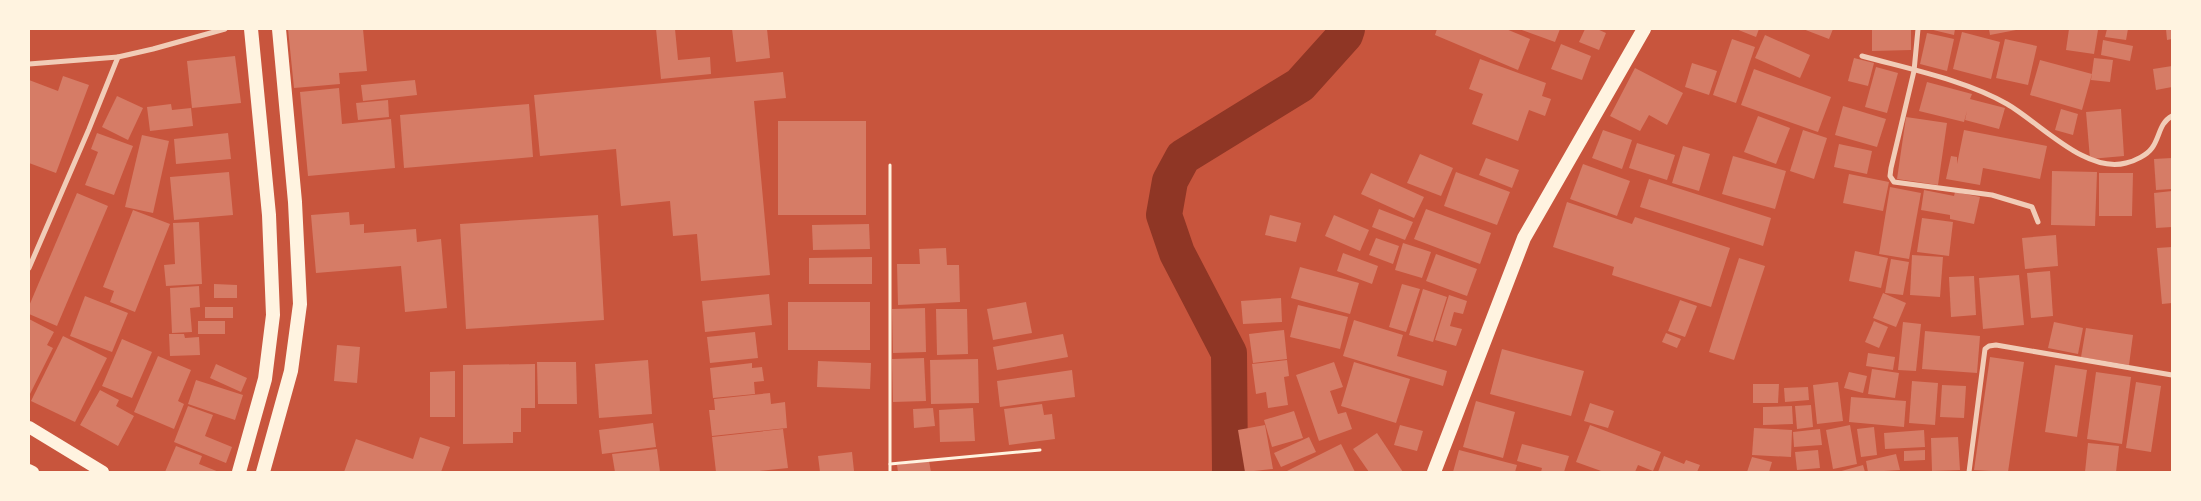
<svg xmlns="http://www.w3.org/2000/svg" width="2201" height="501" font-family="Signika,sans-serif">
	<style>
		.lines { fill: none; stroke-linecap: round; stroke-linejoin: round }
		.river { stroke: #8f3625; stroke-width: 36 }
		.building { fill: #d67c66 }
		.path { stroke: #fff3e0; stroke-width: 3 }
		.minor { stroke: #f1ccb7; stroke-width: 5 }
		.primary { stroke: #fff3e0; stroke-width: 12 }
		.trunk { stroke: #fff3e0; stroke-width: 14 }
	</style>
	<rect width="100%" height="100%" fill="#c8553d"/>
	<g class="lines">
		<polyline class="river" points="1230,472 1229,353 1177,253 1164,215 1170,181 1183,157 1300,85 1345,35 1347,29"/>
	</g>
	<g class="building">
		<polygon points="288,29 363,29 367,71 339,73 340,84 294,88"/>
		<polygon points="656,29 675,29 678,60 710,57 711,74 661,79"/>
		<polygon points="732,29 767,29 770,58 736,62"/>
		<polygon points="1437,29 1506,29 1530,39 1518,70 1435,35"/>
		<polygon points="1519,29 1560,29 1555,42"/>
		<polygon points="1585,29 1597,29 1606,33 1599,50 1579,42"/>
		<polygon points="1736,29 1759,29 1756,37"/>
		<polygon points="1803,29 1833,29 1829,39"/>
		<polygon points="1872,29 1911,29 1911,50 1872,51"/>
		<polygon points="1929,29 1955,29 1954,35"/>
		<polygon points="1989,29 2016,29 2016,30 1990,35"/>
		<polygon points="2069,29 2098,30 2094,54 2066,50"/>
		<polygon points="2107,29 2128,29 2126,40 2105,37"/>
		<polygon points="2166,29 2172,29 2172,39 2167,40"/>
		<polygon points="1962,32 2000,42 1991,79 1953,69"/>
		<polygon points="1927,33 1954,39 1947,71 1920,64"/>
		<polygon points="1765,35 1810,55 1800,78 1755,58"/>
		<polygon points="1732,39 1755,47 1736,103 1713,95"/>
		<polygon points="2005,39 2037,46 2028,85 1996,78"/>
		<polygon points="2103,40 2133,46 2130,61 2101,55"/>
		<polygon points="1561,44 1591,56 1582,80 1551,69"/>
		<polygon points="235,56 241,103 192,108 187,61"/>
		<polygon points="1854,58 1874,63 1868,86 1848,81"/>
		<polygon points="2094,58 2113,60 2110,82 2091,80"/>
		<polygon points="1480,59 1546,83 1542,96 1551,99 1545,116 1529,110 1518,141 1472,124 1483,94 1469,89"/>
		<polygon points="2040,60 2092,74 2082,110 2030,95"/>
		<polygon points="1692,63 1717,71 1709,95 1685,87"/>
		<polygon points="2172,66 2172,87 2156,90 2153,69"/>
		<polygon points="1876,67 1898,73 1887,113 1865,107"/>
		<polygon points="1635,68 1683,93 1667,125 1649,115 1640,131 1610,116"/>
		<polygon points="1754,69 1831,97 1818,132 1741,105"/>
		<polygon points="783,72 786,98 754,101 770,275 701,281 697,234 673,236 670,201 621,206 616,149 540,156 534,95"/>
		<polygon points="63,76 89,85 56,173 29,163 29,80 58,91"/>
		<polygon points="415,80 417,95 363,101 361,85"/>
		<polygon points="1927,82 1972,94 1970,99 2005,108 1999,129 1965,120 1967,111 1964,122 1919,111"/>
		<polygon points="339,88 342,124 391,119 395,168 308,176 300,92"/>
		<polygon points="117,96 143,108 128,140 102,127"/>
		<polygon points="388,100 389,117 358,120 356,103"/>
		<polygon points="171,104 172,110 191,108 193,126 150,131 147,107"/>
		<polygon points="529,104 533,157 404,168 400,115"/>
		<polygon points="1843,106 1886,119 1877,147 1835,135"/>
		<polygon points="2061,109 2078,114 2073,135 2055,130"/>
		<polygon points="2121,109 2124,156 2090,159 2086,112"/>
		<polygon points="1758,116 1790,128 1776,164 1744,152"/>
		<polygon points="1906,117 1947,123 1938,185 1897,179"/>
		<rect x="778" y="121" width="88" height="94"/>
		<polygon points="1603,130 1632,140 1622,169 1592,158"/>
		<polygon points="1803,130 1827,138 1814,179 1790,171"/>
		<polygon points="1964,130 2047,146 2040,179 1983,168 1980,185 1946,179 1951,156 1957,157 1957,164"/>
		<polygon points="97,133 133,146 114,195 85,185 98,152 91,149"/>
		<polygon points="228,133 231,159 176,164 174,139"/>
		<polygon points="142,135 169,141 153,213 125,207"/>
		<polygon points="1637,143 1675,155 1667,180 1629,168"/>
		<polygon points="1839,144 1872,151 1867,174 1834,167"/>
		<polygon points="1683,146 1710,154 1699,191 1672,183"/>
		<polygon points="1420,154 1453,168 1441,196 1407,183"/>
		<polygon points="1733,156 1786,171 1775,209 1722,194"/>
		<polygon points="1486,158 1519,170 1512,188 1479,175"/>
		<polygon points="2172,158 2172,189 2156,190 2154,159"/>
		<polygon points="1583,164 1630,181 1617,216 1570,199"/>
		<polygon points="2052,171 2097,172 2095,226 2051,225"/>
		<polygon points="229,172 233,215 174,220 170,177"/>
		<polygon points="1456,172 1510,192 1497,225 1444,206"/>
		<polygon points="1371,173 1424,197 1414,218 1361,194"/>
		<polygon points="2099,173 2133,173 2132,216 2099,216"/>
		<polygon points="1849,174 1889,182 1883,211 1843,203"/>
		<polygon points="1649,179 1771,218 1763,246 1640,207"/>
		<polygon points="1890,187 1921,193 1909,259 1879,254"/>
		<polygon points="1924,190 1954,196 1955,192 1980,197 1974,224 1950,219 1950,215 1921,210"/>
		<polygon points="2172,191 2172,227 2156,228 2154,193"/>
		<polygon points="77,193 108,206 57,326 29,314 29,306"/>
		<polygon points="1567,202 1632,224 1635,217 1730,248 1711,307 1612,275 1614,267 1553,247"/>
		<polygon points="1379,209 1413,222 1405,240 1372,227"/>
		<polygon points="1426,209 1491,233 1480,264 1414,239"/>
		<polygon points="133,210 170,224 135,312 110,302 114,291 103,287"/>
		<polygon points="349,212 350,225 364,224 364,233 416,229 417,242 441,239 447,308 405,312 401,266 316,273 311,215"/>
		<polygon points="598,215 604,320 466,329 460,224"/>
		<polygon points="1270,215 1301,223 1296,242 1265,235"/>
		<polygon points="1334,215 1369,230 1360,251 1325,236"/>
		<polygon points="1922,218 1953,222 1949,256 1917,252"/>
		<polygon points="199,222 202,284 166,286 164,265 175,264 173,223"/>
		<polygon points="869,224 870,249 813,250 812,225"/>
		<polygon points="2056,235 2058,266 2025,269 2022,238"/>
		<polygon points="1376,238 1399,246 1393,264 1369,255"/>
		<polygon points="1403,243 1431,252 1422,278 1395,270"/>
		<polygon points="2172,247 2172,303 2162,304 2157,248"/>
		<polygon points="946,248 947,265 959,265 960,302 898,305 897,264 920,264 919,249"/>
		<polygon points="1855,251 1888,258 1881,288 1849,281"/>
		<polygon points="1343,253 1378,266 1372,284 1337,271"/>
		<polygon points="1436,254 1477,269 1467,296 1426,281"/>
		<polygon points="1912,255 1943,257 1940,297 1910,295"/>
		<polygon points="872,257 872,284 809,284 809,258"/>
		<polygon points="1739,258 1765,266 1734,360 1709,352"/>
		<polygon points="1891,259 1909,262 1903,295 1885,293"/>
		<polygon points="1300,267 1359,283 1350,314 1291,298"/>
		<polygon points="2050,271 2053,316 2031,318 2027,273"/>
		<polygon points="2019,275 2024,325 1983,329 1979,278"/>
		<polygon points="1974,276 1976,315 1951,317 1949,277"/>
		<polygon points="214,284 237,285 237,298 214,298"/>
		<polygon points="1402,284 1420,289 1406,332 1389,327"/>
		<polygon points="199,286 200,307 190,308 192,332 172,333 170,288"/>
		<polygon points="1423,289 1447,297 1433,342 1409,335"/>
		<polygon points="1883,293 1906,303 1896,327 1873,318"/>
		<polygon points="769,294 772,325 705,332 702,301"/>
		<polygon points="1449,295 1467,301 1463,314 1454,312 1450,326 1462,329 1456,346 1435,340"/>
		<polygon points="85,296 128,313 112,352 70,336"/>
		<polygon points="1281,298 1282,322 1243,324 1241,301"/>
		<polygon points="1680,300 1697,306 1685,337 1668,331"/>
		<rect x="788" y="302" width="82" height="48"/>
		<polygon points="1026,302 1032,333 993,340 987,309"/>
		<polygon points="1298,305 1348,317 1340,349 1290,337"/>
		<rect x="205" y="307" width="28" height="11"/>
		<polygon points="925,308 926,352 893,353 892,309"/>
		<polygon points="936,309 967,309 968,354 937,355"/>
		<polygon points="29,319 54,332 47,345 53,348 29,396"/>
		<polygon points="1354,320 1403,335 1397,356 1447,371 1443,386 1343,356"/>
		<rect x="198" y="321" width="27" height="13"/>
		<polygon points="1874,321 1888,327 1879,348 1865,342"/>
		<polygon points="1903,322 1921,324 1916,371 1898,370"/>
		<polygon points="2054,322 2083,328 2078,354 2048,348"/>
		<polygon points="2086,328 2133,335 2129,365 2081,357"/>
		<polygon points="1284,330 1287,359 1253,363 1249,334"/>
		<polygon points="1925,331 1980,336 1977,373 1922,369"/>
		<polygon points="755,332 758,358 710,363 707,337"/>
		<polygon points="1666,333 1681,339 1677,348 1662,342"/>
		<polygon points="169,334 184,334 185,338 199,337 200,355 170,356"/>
		<polygon points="1063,334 1068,357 997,370 993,347"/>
		<polygon points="63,336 107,358 75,422 31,401"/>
		<polygon points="122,339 152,352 132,398 102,386"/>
		<polygon points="337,345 360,347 357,383 334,381"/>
		<polygon points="1502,349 1584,371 1571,416 1490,394"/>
		<polygon points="1868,353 1895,357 1893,370 1866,366"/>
		<polygon points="158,356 191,370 178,401 184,404 174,429 134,412"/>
		<polygon points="1990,357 2024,362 2008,472 1974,470"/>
		<polygon points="924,358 926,401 893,402 892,359"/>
		<polygon points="978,359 979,403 931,404 930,360"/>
		<polygon points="648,360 652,414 599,418 595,364"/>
		<polygon points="1287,360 1289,376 1284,377 1288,405 1268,408 1266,392 1256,394 1252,364"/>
		<polygon points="818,361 871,363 870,389 817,387"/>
		<polygon points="537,362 576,362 577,404 538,404"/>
		<polygon points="1334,362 1343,387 1330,391 1338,414 1346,412 1352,429 1319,441 1296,375"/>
		<polygon points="1354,362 1410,379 1396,423 1341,406"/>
		<polygon points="752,363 752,368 762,367 764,381 754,382 755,394 713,398 710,368"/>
		<polygon points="216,364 247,378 241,392 210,378"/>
		<polygon points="535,364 535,408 521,408 521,432 513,432 513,443 463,444 463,365"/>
		<polygon points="2055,365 2087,370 2077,437 2045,432"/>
		<polygon points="1872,369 1899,373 1895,398 1868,394"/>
		<polygon points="1072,370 1075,397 1000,407 997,381"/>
		<polygon points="455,371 455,417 430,417 430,372"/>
		<polygon points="1849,372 1867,376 1863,393 1844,388"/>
		<polygon points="2096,372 2131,377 2122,444 2087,439"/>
		<polygon points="196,380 243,395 235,420 188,404"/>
		<polygon points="1912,381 1938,383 1935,425 1909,423"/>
		<polygon points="1838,382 1843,421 1817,424 1813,385"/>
		<polygon points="2136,382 2161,386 2151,452 2126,448"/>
		<polygon points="1753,384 1779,384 1778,403 1753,403"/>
		<polygon points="1942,385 1966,386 1964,418 1940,417"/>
		<polygon points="1808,387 1809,400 1785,402 1784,388"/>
		<polygon points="100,390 119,400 116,406 134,416 118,446 80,425"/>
		<polygon points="770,393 771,404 785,402 787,428 712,436 709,410 715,410 714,399"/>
		<polygon points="1851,397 1906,401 1904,427 1849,422"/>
		<polygon points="1476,401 1515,412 1503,458 1463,447"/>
		<polygon points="1590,403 1614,411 1608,428 1584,421"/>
		<polygon points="1042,404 1044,415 1052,414 1055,439 1009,445 1004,409"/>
		<polygon points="1811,405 1813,427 1797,429 1795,406"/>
		<polygon points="188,406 213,415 205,436 232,447 226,463 174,442"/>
		<polygon points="1792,406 1793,424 1763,425 1763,407"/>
		<polygon points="933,408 935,426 914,428 913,409"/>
		<polygon points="973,408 975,441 940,442 939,410"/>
		<polygon points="1294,411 1303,438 1272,447 1264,420"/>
		<polygon points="653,423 656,447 602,454 599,430"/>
		<polygon points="1265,425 1273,469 1245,472 1238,430"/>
		<polygon points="1400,425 1423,431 1417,451 1394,445"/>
		<polygon points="1590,425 1661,452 1653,471 1638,465 1635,472 1604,472 1576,462"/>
		<polygon points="1850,425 1857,464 1833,469 1826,430"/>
		<polygon points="1874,427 1877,455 1861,457 1857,429"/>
		<polygon points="1754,428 1792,430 1791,457 1752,455"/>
		<polygon points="783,429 788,468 750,472 716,472 712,437"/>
		<polygon points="1820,429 1822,445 1794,447 1793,432"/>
		<polygon points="1924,430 1925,447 1885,449 1884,433"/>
		<polygon points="1377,433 1403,472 1369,472 1353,449"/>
		<polygon points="420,437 450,447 441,472 344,472 356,439 413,459"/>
		<polygon points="1309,437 1316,452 1281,467 1274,453"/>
		<polygon points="1958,437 1960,470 1932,471 1931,438"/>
		<polygon points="2088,443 2119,446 2116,472 2085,472"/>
		<polygon points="1341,444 1355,472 1285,472"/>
		<polygon points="1522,444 1569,456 1564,472 1541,472 1542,468 1517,461"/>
		<polygon points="176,446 202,456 199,464 219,472 165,472"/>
		<polygon points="657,449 660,472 615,472 612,454"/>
		<polygon points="1459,450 1517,465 1515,472 1453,472"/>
		<polygon points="1818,450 1820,468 1797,470 1795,452"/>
		<polygon points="1925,450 1925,460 1904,461 1904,451"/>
		<polygon points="852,452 854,471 820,472 818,456"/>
		<polygon points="1896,454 1900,470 1868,472 1866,461"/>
		<polygon points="1664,456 1684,464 1686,460 1700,465 1697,472 1658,472"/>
		<polygon points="1752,457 1772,462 1769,472 1747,472"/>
		<polygon points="929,461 931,472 898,472 897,465"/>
		<polygon points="1863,465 1865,472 1838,472"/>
	</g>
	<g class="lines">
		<g class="path">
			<polyline points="890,165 890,472"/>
			<polyline points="890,464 1040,450"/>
		</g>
		<g class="minor">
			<polyline points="1918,29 1914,71 1891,168 1890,176 1894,182 1992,195 2032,207 2038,222"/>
			<path d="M1862,56C1909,69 1965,80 2007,104C2040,123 2086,174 2126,163C2135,161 2147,155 2152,148C2160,137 2159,123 2172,116"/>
			<polyline points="29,64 118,57"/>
			<polyline points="29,268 89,129 118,57 153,49 225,29"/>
			<polyline points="1969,472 1985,349 1989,346 1996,345 2172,375"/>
		</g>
		<g class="primary">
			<polyline points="29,427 103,472"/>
			<polyline points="29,470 33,472"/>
		</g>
		<g class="trunk">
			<polyline points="239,472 265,379 273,315 269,215 251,29"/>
			<polyline points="263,472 291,371 300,304 295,202 279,29"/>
			<polyline points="1434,472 1524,238 1644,29"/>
		</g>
	</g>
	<rect width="2201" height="501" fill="none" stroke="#fff3e0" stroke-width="60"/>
</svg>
